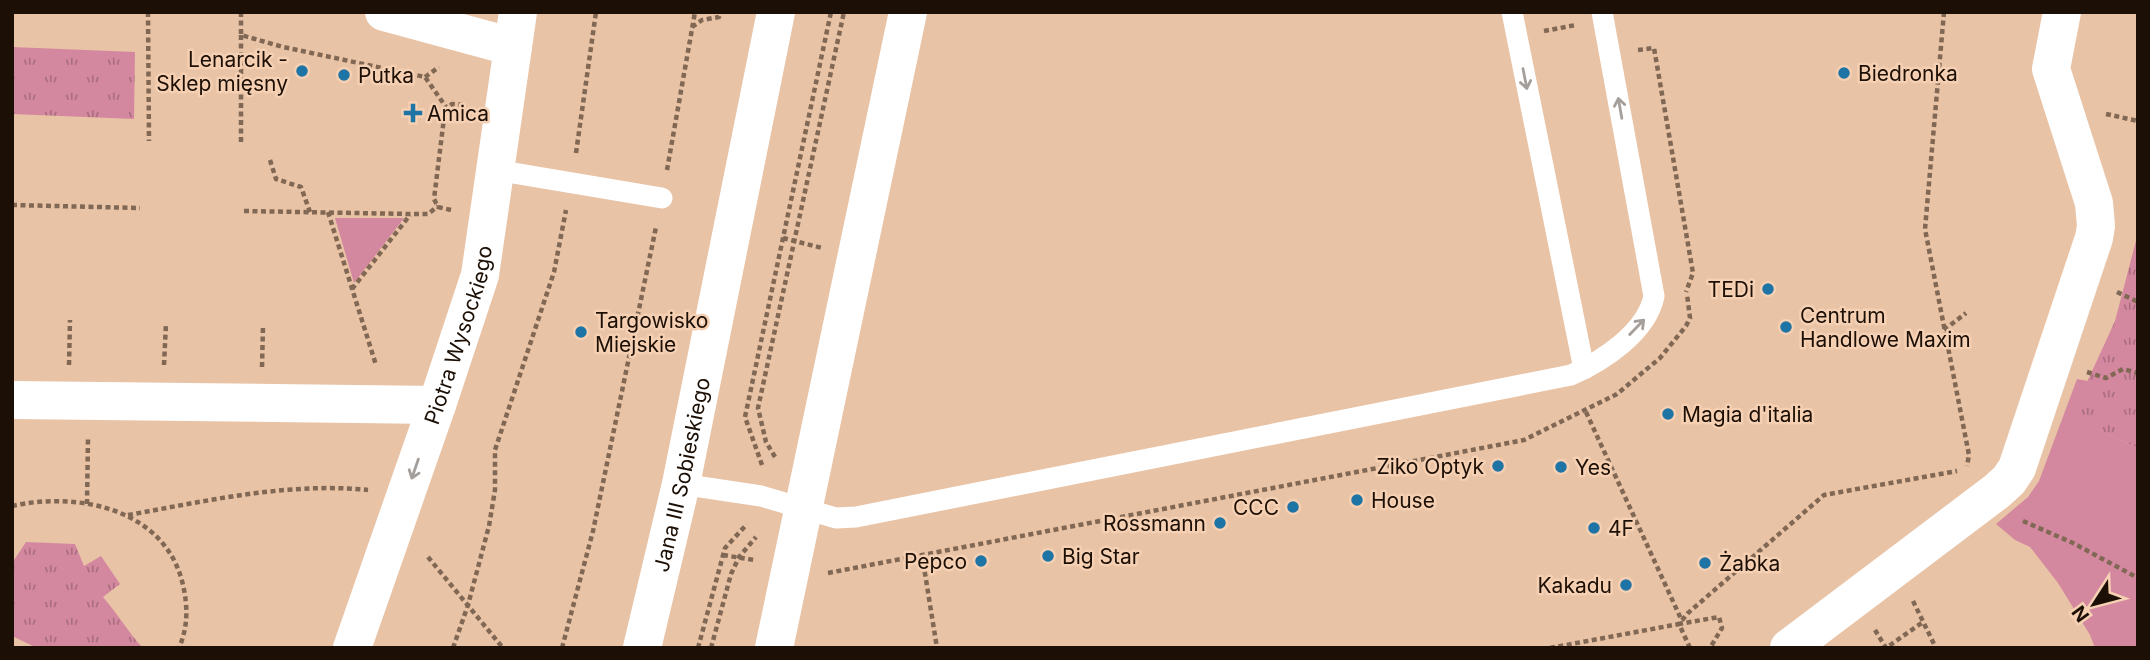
<svg xmlns="http://www.w3.org/2000/svg" width="2150" height="660" font-family="Inter,sans-serif">
	<style>
		.green { fill: #d488a0 }
		.park { fill: url(#park-tufts) }
		.lines { fill: none; stroke-linecap: round; stroke-linejoin: round }
		.path { stroke: #816854; stroke-width: 4.5; stroke-dasharray: 5 3.5; stroke-linecap: butt }
		.service { stroke: #fff; stroke-width: 21 }
		.minor { stroke: #fff; stroke-width: 38 }
		.tertiary { stroke: #fff; stroke-width: 38 }
		.oneway { stroke: #a49f9b }
		.poi-dot { fill: #1e74a4; stroke: #f6d0b3; stroke-width: 2.5 }
		.labels { text-anchor: middle; dominant-baseline: central; stroke-width: 5; stroke-linejoin: round; paint-order: stroke }
		.poi-label { font-size: 21px; fill: #1c0f05; stroke: #f6d0b3; text-anchor: start }
		.street-label { font-size: 21px; fill: #1c0f05; stroke: #f6d0b3 }
	</style>
	<defs>
		<pattern id="park-tufts" width="24" height="20" patternUnits="userSpaceOnUse" patternTransform="scale(1.75)"><rect width="24" height="20" fill="#d488a0"/><path d="M3 7l-1-3M5 7V3M7 7l1-3M15 17l-1-3M17 17v-4M19 17l1-3" fill="none" stroke="#ab6e80"/></pattern>
	</defs>
	<rect width="100%" height="100%" fill="#e9c3a6"/>
	<g class="green">
		<polygon points="335,218 404,218 354,283"/>
		<polygon points="2077,379 2088,381 2072,417 2138,448 2138,648 2095,648 2090,635 2058,583 2030,547 2015,540 1996,524 2028,497 2039,481"/>
	</g>
	<g class="park">
		<polygon points="12,47 135,52 134,119 12,114"/>
		<polygon points="2138,233 2138,448 2071,417 2115,321"/>
		<path d="M26,542L75,544L84,566L101,556L120,584L103,597C118,614 128,632 143,648H37L12,636V563Z"/>
	</g>
	<g class="lines">
		<g class="path">
			<polyline points="148,12 149,141"/>
			<polyline points="241,12 241,35 283,47 425,77 446,107"/>
			<polyline points="1944,12 1925,229 1969,455 1967,466"/>
			<polyline points="692,27 702,20 719,17 720,12"/>
			<polyline points="1544,31 1576,25"/>
			<polyline points="241,35 241,142"/>
			<polyline points="1638,50 1654,48 1693,273 1686,292"/>
			<polyline points="425,77 439,67"/>
			<polyline points="2106,114 2138,121"/>
			<polyline points="576,153 596,12"/>
			<polyline points="270,160 276,179 301,187 310,212"/>
			<polyline points="667,170 695,12"/>
			<polyline points="12,205 140,208"/>
			<polyline points="451,210 438,207 434,199 445,110 452,104 465,105"/>
			<polyline points="244,211 410,214 428,214 438,206"/>
			<polyline points="328,212 376,365"/>
			<polyline points="783,238 822,248"/>
			<polyline points="352,289 410,215"/>
			<polyline points="2117,292 2138,302"/>
			<polyline points="1944,330 1966,313"/>
			<polyline points="69,365 70,320"/>
			<polyline points="164,365 166,323"/>
			<polyline points="262,367 263,326"/>
			<polyline points="2087,372 2106,378 2123,369 2138,373"/>
			<polyline points="1586,412 1682,621"/>
			<polyline points="775,457 766,442 758,408 844,12"/>
			<polyline points="762,465 745,417 831,12"/>
			<polyline points="87,504 88,438"/>
			<path d="M12,506C78,491 166,509 183,585C188,607 188,627 179,648"/>
			<path d="M128,515C207,501 287,482 368,490"/>
			<polyline points="2023,521 2073,543 2138,578"/>
			<polyline points="723,555 754,560"/>
			<polyline points="922,555 937,648"/>
			<polyline points="428,557 503,648"/>
			<polyline points="828,573 1524,440 1617,394 1660,358 1686,326 1690,318 1687,294"/>
			<polyline points="1913,601 1936,648"/>
			<polyline points="1875,630 1886,648 1923,622"/>
			<polyline points="453,648 468,605 489,526 495,490 495,450 554,272 566,210"/>
			<polyline points="562,648 593,531 656,227"/>
			<polyline points="698,648 725,548 747,524"/>
			<polyline points="711,648 731,574 739,557 756,537"/>
			<polyline points="1550,648 1679,624 1688,613 1824,495 1957,471"/>
			<polyline points="1690,648 1679,624 1719,617 1722,628 1710,648"/>
		</g>
		<g class="service">
			<polyline points="1512,12 1584,369"/>
			<polyline points="495,170 662,198"/>
			<path d="M681,484L761,496L836,518L856,517L1571,375C1603,361 1647,332 1654,296L1602,12"/>
		</g>
		<g class="minor">
			<polyline points="384,12 513,47"/>
			<polyline points="12,400 437,405"/>
			<path id="s1" d="M352,648L437,405L480,275L518,12"/>
			<polyline points="774,648 908,12"/>
			<polyline points="1789,648 1997,491 2009,480 2017,468 2094,238 2096,226 2094,203 2051,69 2062,12"/>
		</g>
		<path class="tertiary" id="s2" d="M642,648L681,484L776,12"/>
	</g>
	<defs><path id="oneway-shaft" d="M-6 0H5M1.5-3L5.5 0L1.5 3" fill="none" stroke-width="1.6" stroke-linecap="round" stroke-linejoin="round" transform="scale(1.75)"/></defs>
	<g class="oneway">
		<use href="#oneway-shaft" transform="translate(1525 79) rotate(79)"/>
		<use href="#oneway-shaft" transform="translate(1620 108) rotate(-100)"/>
		<use href="#oneway-shaft" transform="translate(1637 327) rotate(-46)"/>
		<use href="#oneway-shaft" transform="translate(415 469) rotate(109)"/>
	</g>
	<g class="poi-dot">
		<circle cx="302" cy="71" r="7"/>
		<circle cx="1844" cy="73" r="7"/>
		<circle cx="344" cy="75" r="7"/>
		<path d="M409.5 102.5h7v7h7v7h-7v7h-7v-7h-7v-7h7z"/>
		<circle cx="1768" cy="289" r="7"/>
		<circle cx="1786" cy="327" r="7"/>
		<circle cx="581" cy="332" r="7"/>
		<circle cx="1668" cy="414" r="7"/>
		<circle cx="1498" cy="466" r="7"/>
		<circle cx="1561" cy="467" r="7"/>
		<circle cx="1357" cy="500" r="7"/>
		<circle cx="1293" cy="507" r="7"/>
		<circle cx="1220" cy="523" r="7"/>
		<circle cx="1594" cy="528" r="7"/>
		<circle cx="1048" cy="556" r="7"/>
		<circle cx="981" cy="561" r="7"/>
		<circle cx="1705" cy="563" r="7"/>
		<circle cx="1626" cy="585" r="7"/>
	</g>
	<g class="labels">
		<g class="poi-label">
			<text x="288" y="59" text-anchor="end">Lenarcik -<tspan x="288" dy="24">Sklep mięsny</tspan></text>
			<text x="1858" y="73">Biedronka</text>
			<text x="358" y="75">Putka</text>
			<text x="427" y="113">Amica</text>
			<text x="1754" y="289" text-anchor="end">TEDi</text>
			<text x="1800" y="315">Centrum<tspan x="1800" dy="24">Handlowe Maxim</tspan></text>
			<text x="595" y="320">Targowisko<tspan x="595" dy="24">Miejskie</tspan></text>
			<text x="1682" y="414">Magia d'italia</text>
			<text x="1484" y="466" text-anchor="end">Ziko Optyk</text>
			<text x="1575" y="467">Yes</text>
			<text x="1371" y="500">House</text>
			<text x="1279" y="507" text-anchor="end">CCC</text>
			<text x="1206" y="523" text-anchor="end">Rossmann</text>
			<text x="1608" y="528">4F</text>
			<text x="1062" y="556">Big Star</text>
			<text x="967" y="561" text-anchor="end">Pepco</text>
			<text x="1719" y="563">Żabka</text>
			<text x="1612" y="585" text-anchor="end">Kakadu</text>
		</g>
		<g class="street-label">
			<text stroke="none"><textPath href="#s1" startOffset="331">Piotra Wysockiego</textPath></text>
			<text stroke="none"><textPath href="#s2" startOffset="178">Jana III Sobieskiego</textPath></text>
		</g>
	</g>
	<rect width="2150" height="660" fill="none" stroke="#1c0f05" stroke-width="28"/>
	<g transform="translate(2094 604) rotate(234)" stroke="#f6d0b3" stroke-width="5" paint-order="stroke">
	<path d="M0-5L12 26L0 18L-12 26Z" fill="#1c0f05"/>
	<text y="-10" font-size="19" font-weight="bold" text-anchor="middle" fill="#1c0f05">N</text>
	</g>
</svg>
